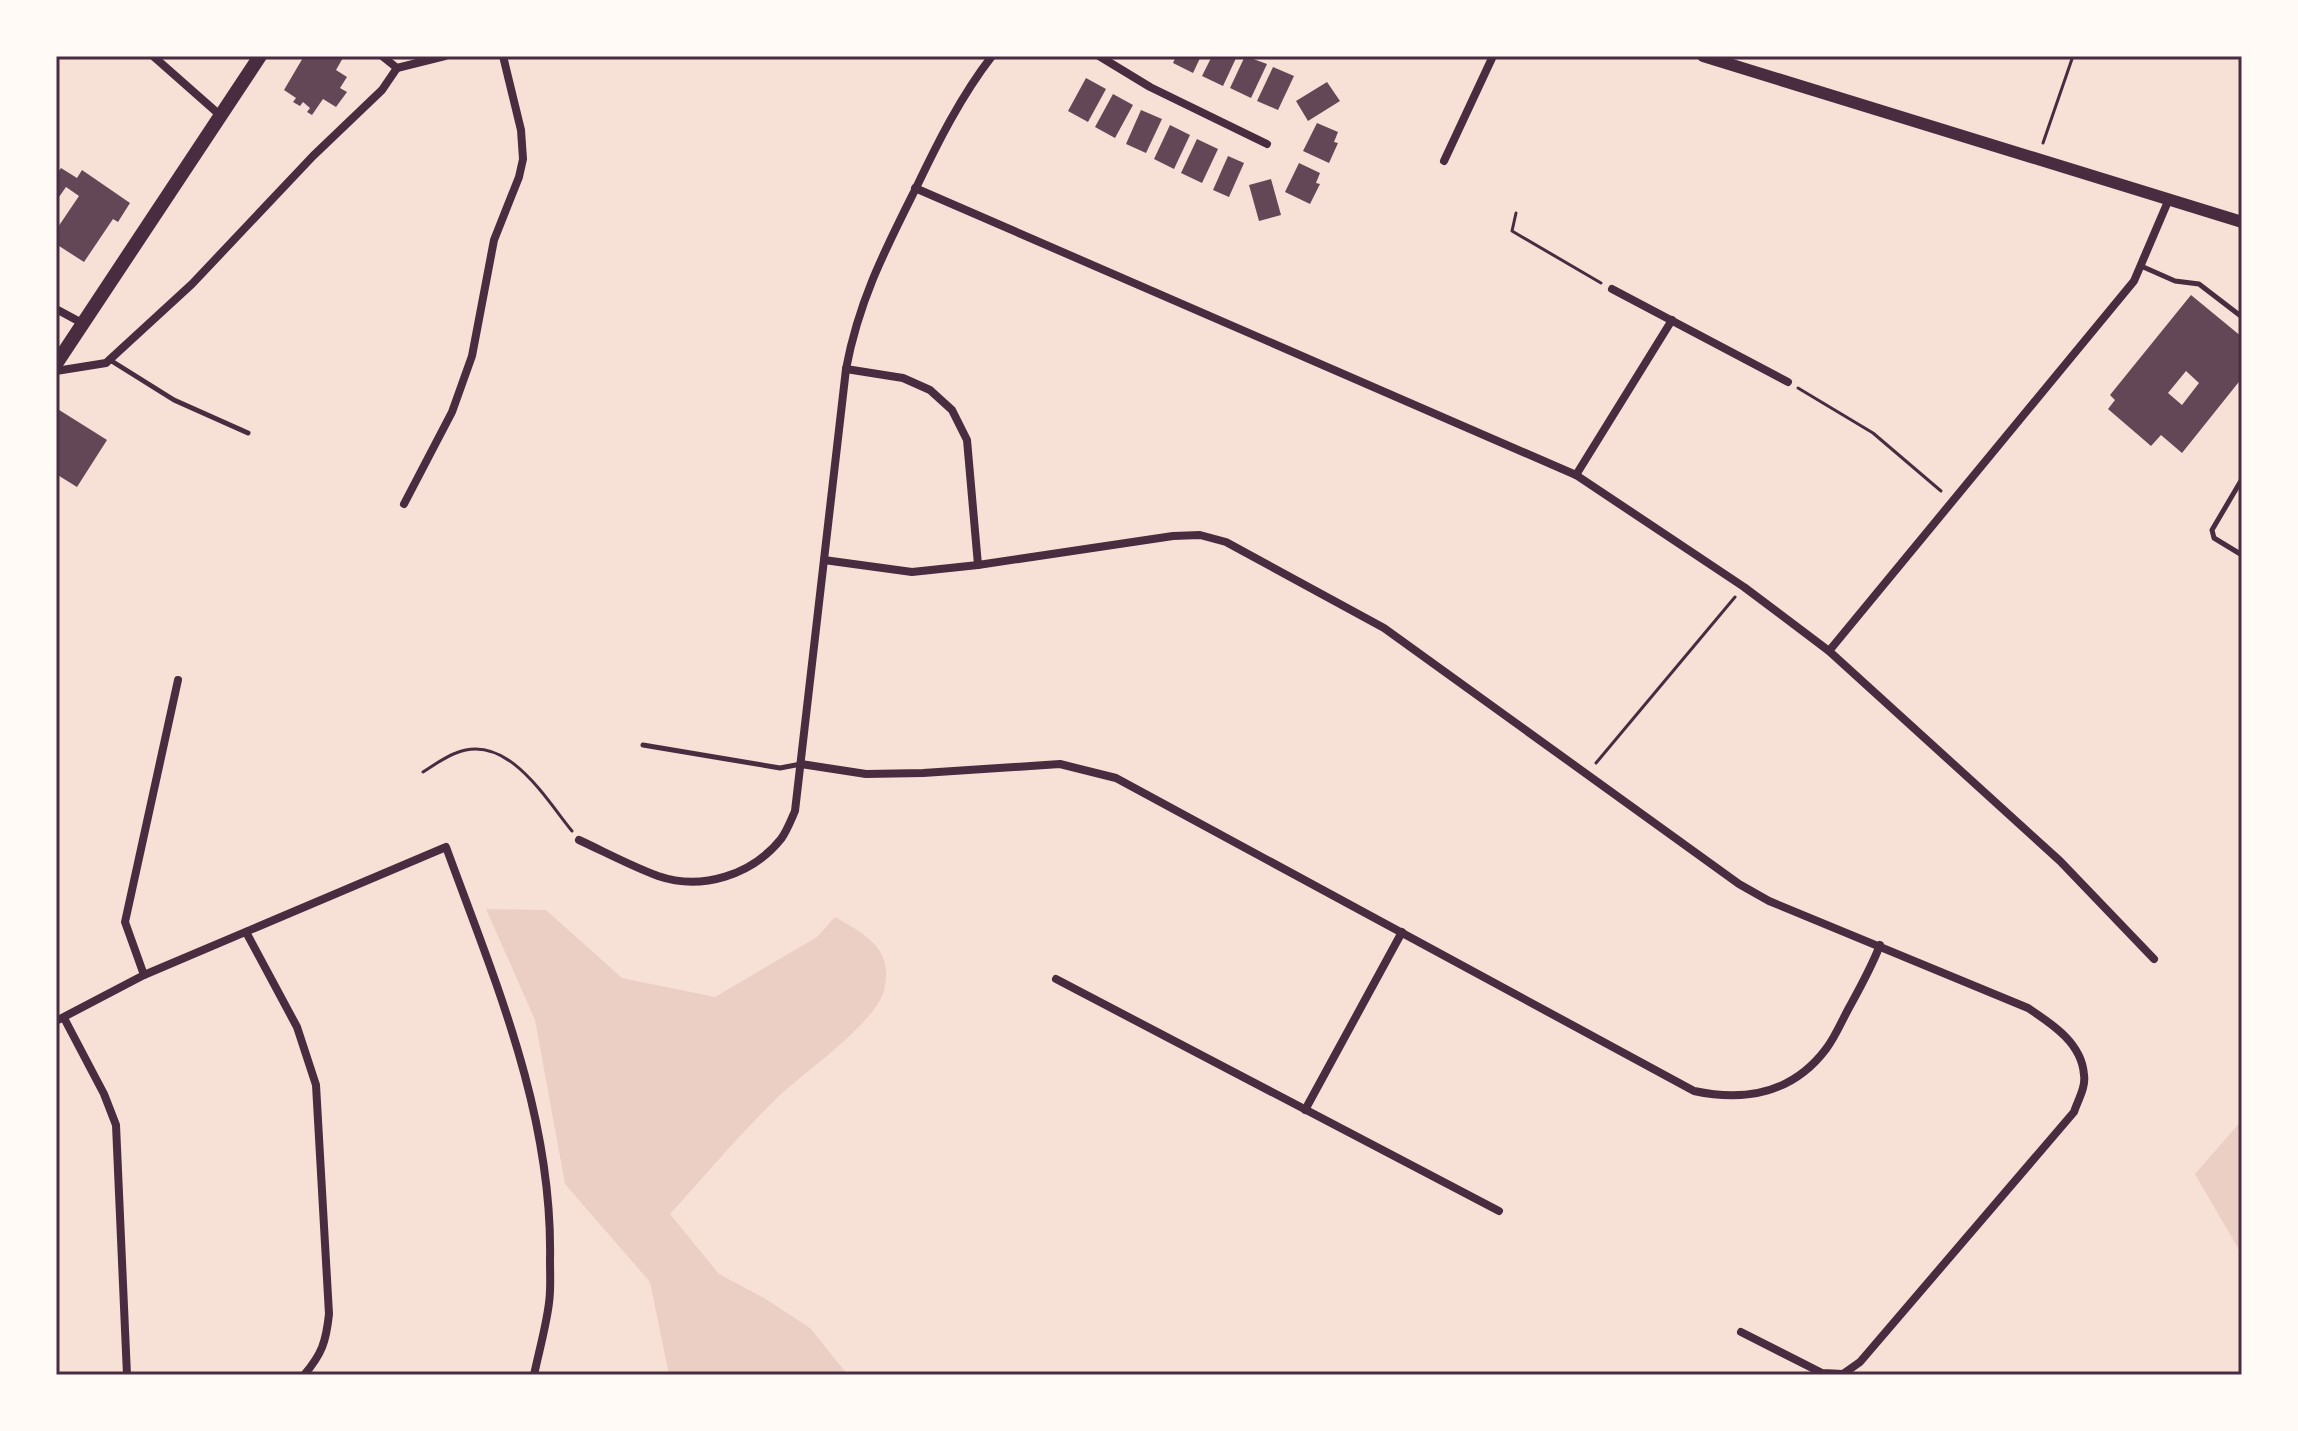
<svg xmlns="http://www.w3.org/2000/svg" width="2298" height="1431" font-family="Karla,sans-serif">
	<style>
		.green { fill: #ebcfc5 }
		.building { fill: #644757; fill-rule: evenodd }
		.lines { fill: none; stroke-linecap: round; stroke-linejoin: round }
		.path { stroke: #4a2c40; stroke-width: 3 }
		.service { stroke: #4a2c40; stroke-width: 5 }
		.minor { stroke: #4a2c40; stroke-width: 8 }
		.tertiary { stroke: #4a2c40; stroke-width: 12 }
		.secondary { stroke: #4a2c40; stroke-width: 14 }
		.neatline { fill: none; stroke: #4a2c40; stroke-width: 3 }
	</style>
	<rect width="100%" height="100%" fill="#f7e1d7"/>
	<g class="green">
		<path d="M486,909L546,910L622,978L715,997L817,937L835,917C866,935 894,948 884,990C877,1022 803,1073 778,1097C740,1134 705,1175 670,1214L719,1274L764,1298L810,1328L848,1375H669L650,1282L565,1184L535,1020Z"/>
		<polygon points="2242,1120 2242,1255 2195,1174"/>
	</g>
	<g class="building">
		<polygon points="304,56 344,56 336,70 347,77 340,88 347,92 336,107 323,99 312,115 307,112 310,108 303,102 300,106 293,102 296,98 284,90"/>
		<polygon points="1176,56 1201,56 1193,73 1173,63"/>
		<polygon points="1212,56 1237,56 1223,86 1202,76"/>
		<polygon points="1245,56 1267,64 1251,98 1230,88"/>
		<polygon points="1273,67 1294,76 1278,110 1257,101"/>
		<polygon points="1086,78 1106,89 1088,122 1068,111"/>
		<polygon points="1327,82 1340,101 1308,121 1296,101"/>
		<polygon points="1113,94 1133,105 1115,138 1095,127"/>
		<polygon points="1141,110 1162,119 1146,153 1126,144"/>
		<polygon points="1317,123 1338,132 1334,142 1338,143 1329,163 1303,151"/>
		<polygon points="1170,125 1190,135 1174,169 1154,159"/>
		<polygon points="1197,139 1218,149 1202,183 1181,173"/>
		<polygon points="1228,156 1244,163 1229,197 1213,190"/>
		<polygon points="1299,163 1320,173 1316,183 1320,184 1310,204 1285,192"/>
		<polygon points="61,168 77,178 82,170 130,203 118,222 113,219 84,262 56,244 56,230 79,196 66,187 59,197 56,195 56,175"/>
		<polygon points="1271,179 1281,215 1259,221 1249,185"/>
		<path d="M2191,295L2242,337V378L2182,453L2161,435L2151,446L2108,409L2115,400L2110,395ZM2186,371L2199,383L2182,405L2168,393Z"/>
		<polygon points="56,408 107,440 77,487 56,474"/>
	</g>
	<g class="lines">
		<g class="path">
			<polyline points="2043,143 2073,56"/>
			<polyline points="1516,213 1512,231 1601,283"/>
			<polyline points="1798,388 1873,433 1941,491"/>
			<polyline points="1596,763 1735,597"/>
			<path d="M423,772C434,765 445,757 456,753C507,732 545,798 572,831"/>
		</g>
		<g class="service">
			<polyline points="2141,266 2175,281 2199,284 2242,317"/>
			<polyline points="110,360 174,400 248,433"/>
			<polyline points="2242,479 2212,530 2214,538 2242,555"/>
			<polyline points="643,745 780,768 801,764"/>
		</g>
		<g class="minor">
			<polyline points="153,56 221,116"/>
			<polyline points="382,56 397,68 445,56"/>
			<polyline points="1099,56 1150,87 1267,144"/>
			<polyline points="1444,161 1493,56"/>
			<polyline points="915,188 1576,475 1744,587 1829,651 2060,861 2154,959"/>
			<polyline points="1612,289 1788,382"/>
			<polyline points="56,309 82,323"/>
			<polyline points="846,369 903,378 930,390 952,410 967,440 978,565"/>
			<polyline points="56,371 106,363 192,284 313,156 382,90 397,68"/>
			<polyline points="1576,475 1672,320"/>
			<polyline points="404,504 452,412 472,356 494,240 519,177 523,159 521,130 503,56"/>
			<path d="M824,560L912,572L978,565L1173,536L1200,535L1226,542L1384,628L1739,884L1769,901L2028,1008C2052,1024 2082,1043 2084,1075C2086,1087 2078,1100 2074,1112L1860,1362L1843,1374L1822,1373L1741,1332"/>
			<polyline points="1829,651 2134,281 2169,199"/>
			<path d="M801,764L866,774L923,773L1060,764L1116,778L1694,1091C1745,1102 1793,1093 1826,1049C1836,1036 1842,1020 1850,1006C1861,986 1872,966 1880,945"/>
			<path d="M579,840C605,852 631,866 658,876C702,891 752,875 781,839C787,831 791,820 795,811L846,369C859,300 885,250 916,188C938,142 961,96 992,56"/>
			<path d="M246,932L297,1027L316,1085L329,1314C326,1342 322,1354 304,1375"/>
			<polyline points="144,975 125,922 178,680"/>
			<polyline points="1056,979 1499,1211"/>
			<polyline points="64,1018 104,1094 116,1125 127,1375"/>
			<path d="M56,1021L144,975L446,847C495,981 553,1115 550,1260C550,1274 551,1289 549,1303C546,1327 539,1351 534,1375"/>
			<polyline points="1305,1110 1402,932"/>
		</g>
		<polyline class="tertiary" points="1703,56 2242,222"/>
		<polyline class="secondary" points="56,364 260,56"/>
	</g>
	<rect width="2298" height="1431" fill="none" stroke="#fffaf5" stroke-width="116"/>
	<rect x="58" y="58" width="2182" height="1315" class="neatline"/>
</svg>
